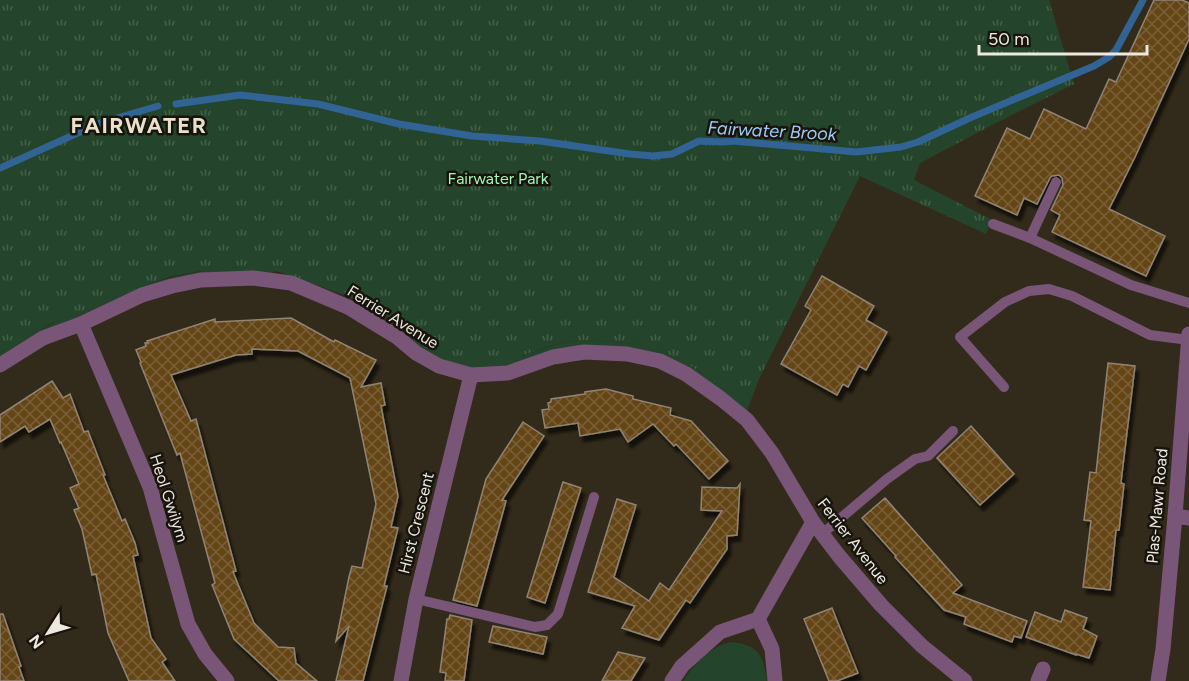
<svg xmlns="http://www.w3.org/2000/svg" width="1189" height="681" font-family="Figtree,sans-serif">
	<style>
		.green { fill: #24452b }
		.park { fill: url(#park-tufts) }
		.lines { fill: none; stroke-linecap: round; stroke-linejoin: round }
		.stream { stroke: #316494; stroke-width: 7 }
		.building { fill: url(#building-cross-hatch); stroke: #918474; stroke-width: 1.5; filter: url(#shadow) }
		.service { stroke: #795578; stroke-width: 10 }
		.minor { stroke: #795578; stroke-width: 15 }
		.tertiary { stroke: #795578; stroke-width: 15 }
		.labels { text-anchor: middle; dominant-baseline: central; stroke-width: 5; stroke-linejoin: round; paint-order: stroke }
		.park-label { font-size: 16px; fill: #a1f6b2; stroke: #17140d }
		.street-label { font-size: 16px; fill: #ede9df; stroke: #17140d }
		.water-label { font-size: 18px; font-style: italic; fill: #a0c9f4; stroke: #17140d }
		.district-label { font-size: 22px; font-weight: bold; letter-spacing: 1.5px; fill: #eae0cc; stroke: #17140d }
	</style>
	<defs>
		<pattern id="park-tufts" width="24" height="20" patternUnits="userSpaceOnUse" patternTransform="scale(1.5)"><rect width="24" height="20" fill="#24452b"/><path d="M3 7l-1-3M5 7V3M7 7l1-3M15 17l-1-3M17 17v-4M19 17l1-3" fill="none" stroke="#446049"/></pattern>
		<pattern id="building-cross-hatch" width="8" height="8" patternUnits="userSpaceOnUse" patternTransform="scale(1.5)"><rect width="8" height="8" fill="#644415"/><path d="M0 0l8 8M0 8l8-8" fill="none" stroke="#7a5f37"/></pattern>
		<filter id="shadow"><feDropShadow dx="3.5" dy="6" stdDeviation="1.5" flood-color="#0009"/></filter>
	</defs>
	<rect width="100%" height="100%" fill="#322b1b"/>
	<g class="green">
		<path d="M258,269L273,271L271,280L172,286L0,365V353C34,331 69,315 106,300C136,288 166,277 198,272C217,268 238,269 258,269Z"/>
		<polygon points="411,336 429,351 523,356 560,343 588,340 639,344 681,359 728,391 748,408 747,420 720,398 627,354 471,375 397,337"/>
		<path d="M731,642C759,645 763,655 767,681H683C694,664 711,646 731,642Z"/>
	</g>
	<polygon class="park" points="0,0 1049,0 1074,84 994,124 920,163 914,180 992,220 986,234 860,176 759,379 748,408 728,391 681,359 639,344 588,340 560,343 500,363 476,363 451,361 429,351 397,323 350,297 280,272 258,269 201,271 172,276 130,291 50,324 0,353"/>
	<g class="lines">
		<g class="stream">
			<polyline points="176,104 240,95 318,104 399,124 472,136 540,141 630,154 653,156 672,154 699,141 723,142 734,141 856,152 901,147 918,142 972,117 1094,66 1109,57 1116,50 1143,0"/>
			<polyline points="0,168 100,123 158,106"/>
		</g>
	</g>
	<g class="building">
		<polygon points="1154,0 1182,0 1189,3 1189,39 1135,157 1109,209 1165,236 1146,276 1052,232 1060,215 1051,210 1063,185 1062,178 1059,175 1052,176 1050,178 1037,204 1024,198 1017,215 975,196 1007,128 1030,139 1044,109 1086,129 1109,79 1116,82"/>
		<polygon points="822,276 874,306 866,320 887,332 866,370 859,366 848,387 843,384 837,395 781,364 811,310 805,306"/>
		<polygon points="291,318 334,342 335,340 376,360 361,387 381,383 385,405 381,406 398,496 391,527 398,528 384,586 387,586 363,681 336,681 349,626 336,641 349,577 352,566 362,568 376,504 350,378 298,351 252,349 252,354 236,355 171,375 191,421 196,419 236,571 233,572 254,623 278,647 294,648 296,663 317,681 279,681 234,639 213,587 212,585 215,583 180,453 177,455 140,363 141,362 136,350 146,346 145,343 148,343 147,341 215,319 215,322"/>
		<polygon points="1108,363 1135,366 1121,482 1121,483 1124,484 1119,530 1116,530 1110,590 1083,587 1091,521 1084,520 1090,472 1096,473"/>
		<polygon points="52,381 63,398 70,394 84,432 88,431 105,475 103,475 122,521 125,519 135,543 138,555 133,556 151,638 166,659 162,662 175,681 129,681 108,633 96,574 92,575 82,529 74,510 79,508 70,488 79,484 61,442 60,443 50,419 29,432 25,426 0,442 0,415"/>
		<polygon points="606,389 633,396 633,399 671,408 670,415 691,421 728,461 709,479 676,444 674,446 653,424 628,442 620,429 580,436 578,423 545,428 542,410 549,409 548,403 551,402 551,399 585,394 585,392"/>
		<polygon points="523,422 544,436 502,500 506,501 477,606 453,600 486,479"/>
		<polygon points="971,426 1014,474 980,505 937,458"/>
		<polygon points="563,482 581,488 545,603 527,597"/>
		<polygon points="740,484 737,535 727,536 727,549 690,603 686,600 659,640 622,628 635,606 588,592 617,499 636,505 614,577 649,601 660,583 669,590 722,511 701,510 702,487 737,488"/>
		<polygon points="885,498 962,585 953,593 1027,621 1021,638 1014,636 1012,642 964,624 966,617 944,610 895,557 896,556 862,518"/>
		<polygon points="832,608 858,673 837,681 829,681 804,619"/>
		<polygon points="1065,610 1087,618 1083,629 1097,636 1089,658 1076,654 1076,655 1026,637 1035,612 1061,622"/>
		<polygon points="0,614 3,614 21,666 19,667 24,681 0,681"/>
		<polygon points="450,615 472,620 464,681 445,681 446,673 440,672 447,619 449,619"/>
		<polygon points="493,626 547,637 543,654 489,642"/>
		<polygon points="618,652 645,658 631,681 602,681"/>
	</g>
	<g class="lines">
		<g class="service">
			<polyline points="993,224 1030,238 1131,285 1189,303"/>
			<polyline points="1030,238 1056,182"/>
			<polyline points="1004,387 960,337 1005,302 1029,291 1049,289 1072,296 1150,335 1189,340"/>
			<polyline points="822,534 887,479 915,459 928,456 953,431"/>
			<polyline points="416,599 535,627 547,625 558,614 594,497"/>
		</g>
		<g class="minor">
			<polyline points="81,324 150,487 188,624 205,654 227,681"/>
			<polyline points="0,365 43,338 81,324 142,295 172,286 201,280 253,278 291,283 348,307 397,337 416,353 439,366 471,375 508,373 553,357 584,352 627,354 660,361 686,374 720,398 747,420 772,453 813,522 839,556 881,605 922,646 965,681"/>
			<polyline points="1175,516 1189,518"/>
			<polyline points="758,619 772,649 775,681"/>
			<polyline points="401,681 416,599 471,375"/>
			<polyline points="672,681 682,666 720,632 758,619 813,522"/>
			<polyline points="1038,681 1043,669"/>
		</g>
		<polyline class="tertiary" points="1158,681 1163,649 1175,516 1189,334"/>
	</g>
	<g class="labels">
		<g class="park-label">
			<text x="498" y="178">Fairwater Park</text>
		</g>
		<g class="street-label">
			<text transform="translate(393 317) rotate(32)">Ferrier Avenue</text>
			<text transform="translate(169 498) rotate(72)">Heol Gwilym</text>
			<text transform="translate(1157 506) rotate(-85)">Plas-Mawr Road</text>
			<text transform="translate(416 523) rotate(-76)">Hirst Crescent</text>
			<text transform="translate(853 541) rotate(52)">Ferrier Avenue</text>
		</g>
		<g class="water-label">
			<text transform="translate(772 131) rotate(3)">Fairwater Brook</text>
		</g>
		<g class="district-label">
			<text x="139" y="125">FAIRWATER</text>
		</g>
	</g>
	<g transform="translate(48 633) rotate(233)" stroke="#17140d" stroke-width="4.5" paint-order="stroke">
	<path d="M0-4.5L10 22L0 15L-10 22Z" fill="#ede9df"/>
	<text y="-9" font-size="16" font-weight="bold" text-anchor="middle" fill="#ede9df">N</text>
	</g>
	<path d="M979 45v9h168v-9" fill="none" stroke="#ede9df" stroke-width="3"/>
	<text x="988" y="45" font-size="18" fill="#ede9df" stroke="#17140d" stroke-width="4.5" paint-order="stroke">50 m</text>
</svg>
